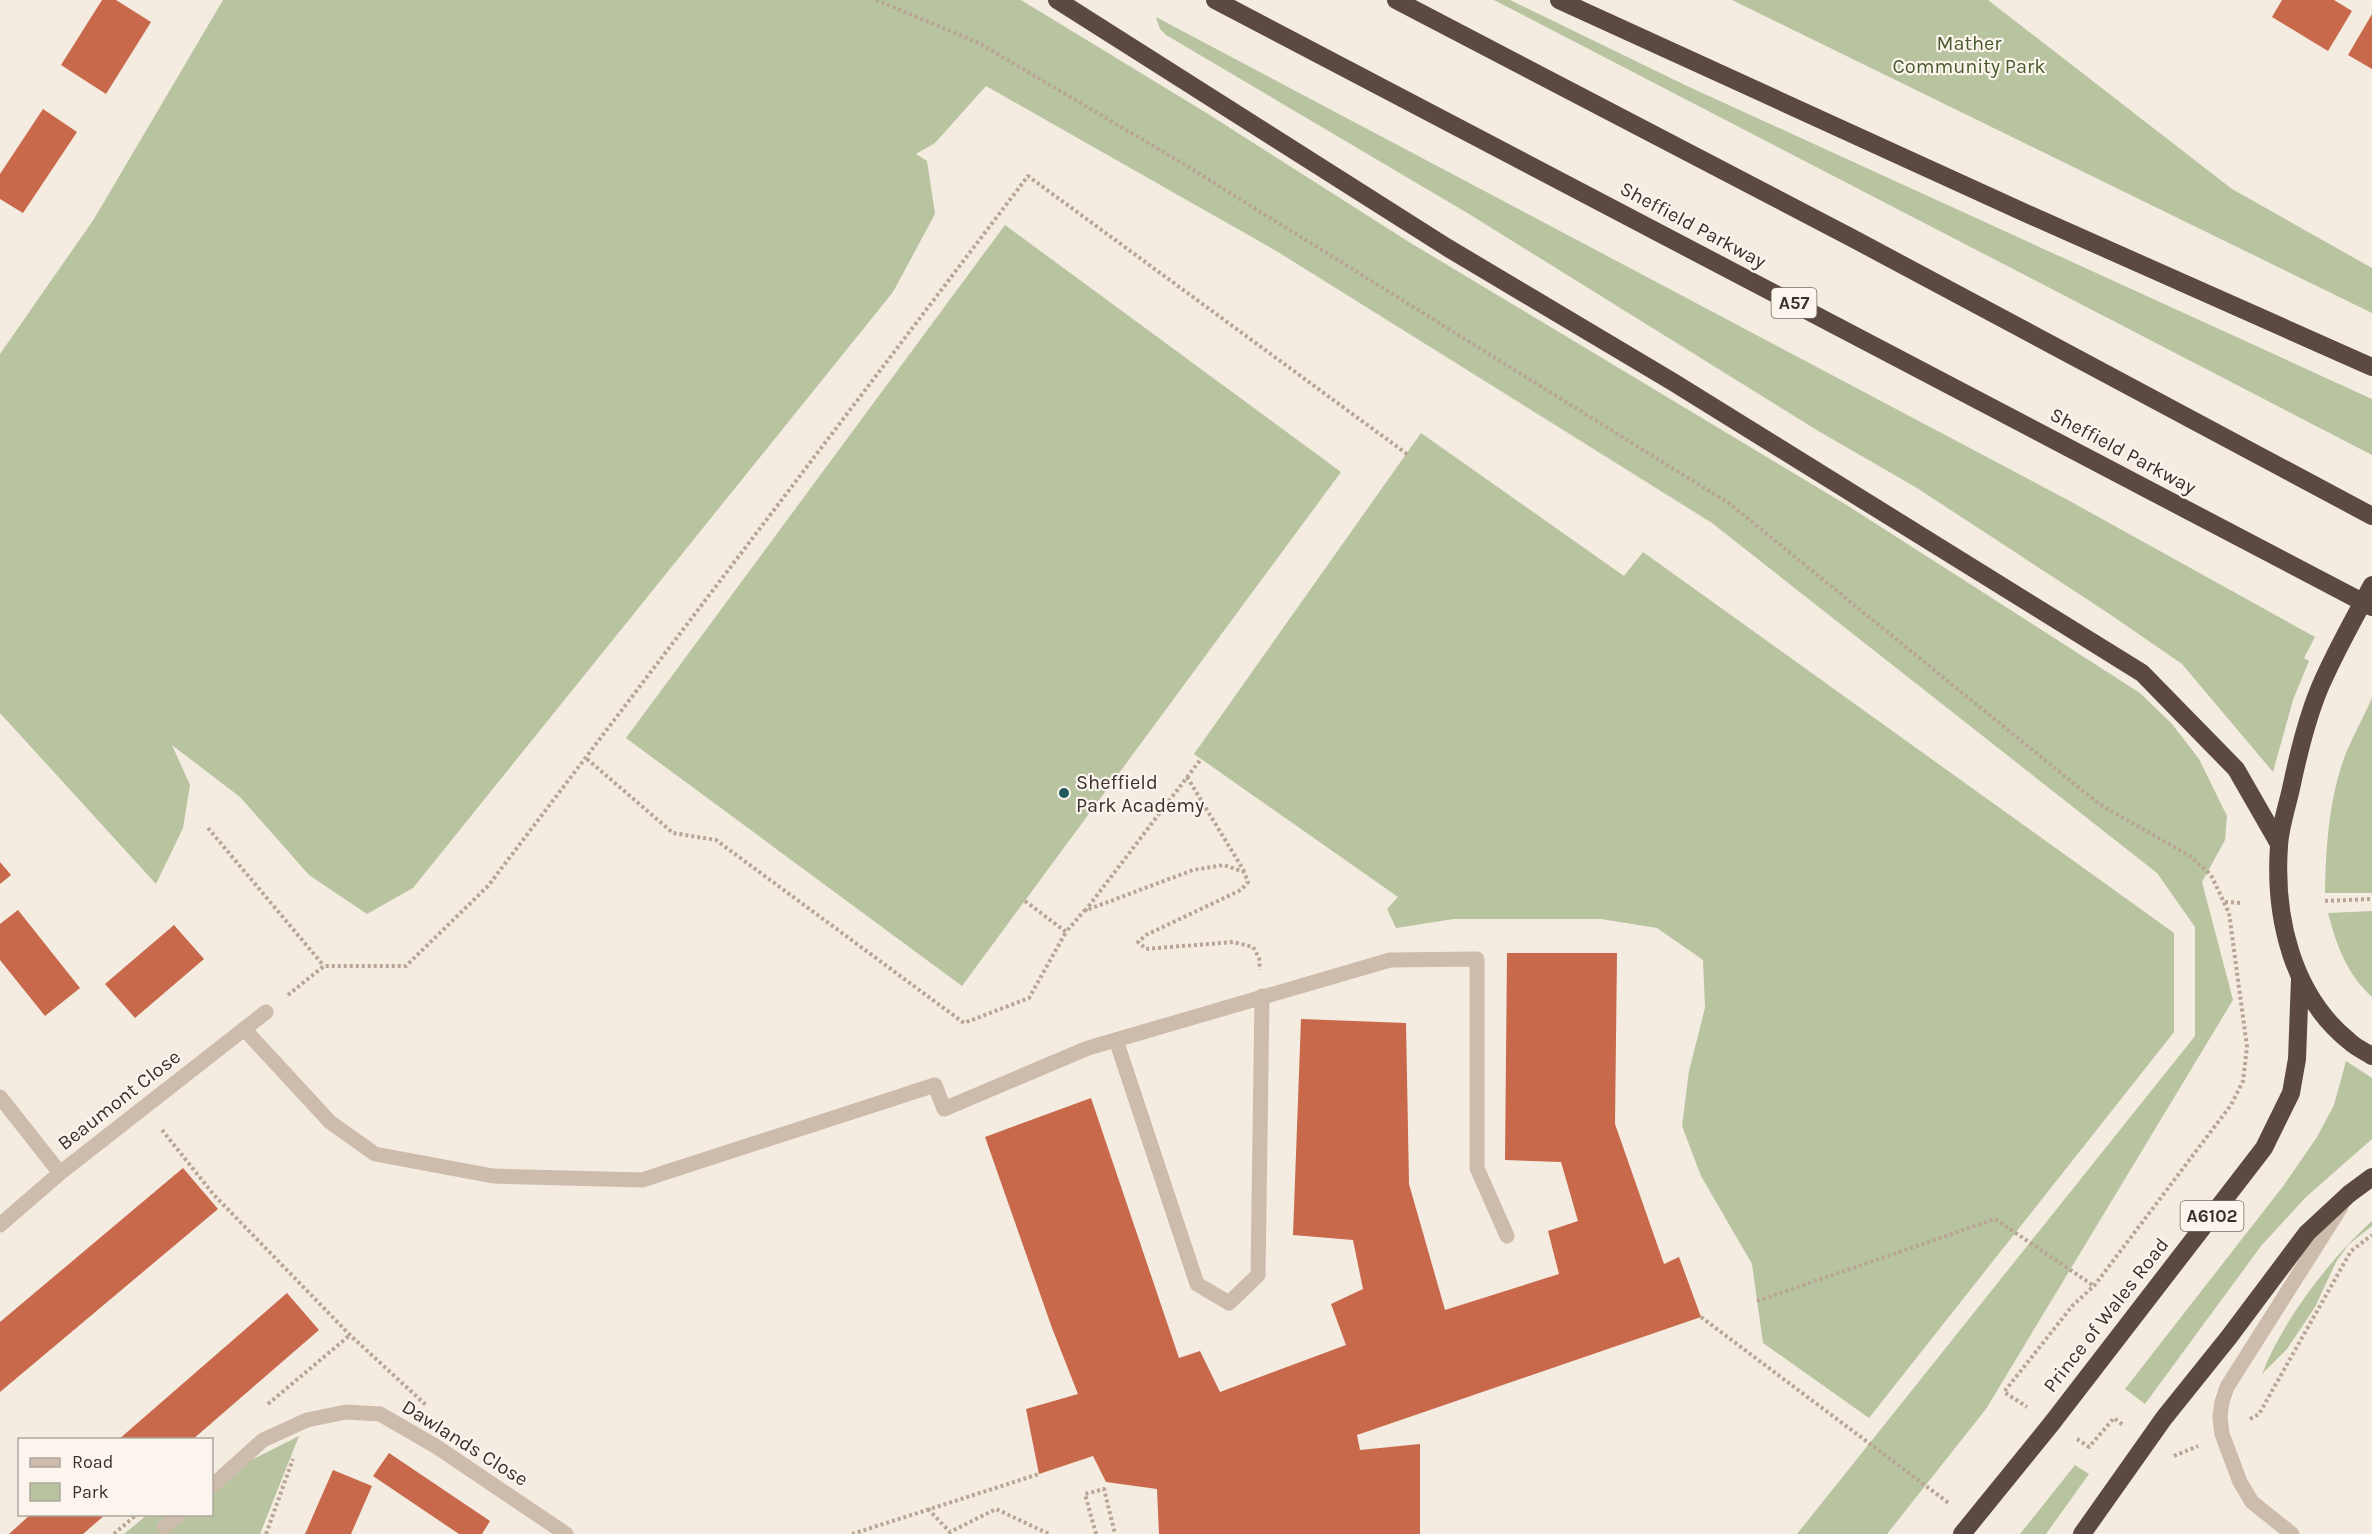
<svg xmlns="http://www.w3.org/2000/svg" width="2372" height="1534" font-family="Karla,sans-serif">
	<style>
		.green { fill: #b8c4a0 }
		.building { fill: #c8694b }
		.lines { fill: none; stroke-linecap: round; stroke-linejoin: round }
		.path { stroke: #b9a596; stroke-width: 4; stroke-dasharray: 3 3; stroke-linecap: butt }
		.lane { stroke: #cdbbac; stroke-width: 15 }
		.street { stroke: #cdbbac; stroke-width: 15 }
		.highway { stroke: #5c4a42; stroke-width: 18 }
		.poi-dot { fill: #1f5a5e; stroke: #fbf5ee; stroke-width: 2 }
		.labels { text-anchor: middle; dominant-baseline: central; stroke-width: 4.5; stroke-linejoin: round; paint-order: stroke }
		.shield { fill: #fbf5ee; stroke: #756b66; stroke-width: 1.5 }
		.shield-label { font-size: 18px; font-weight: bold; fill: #3b302b }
		.park-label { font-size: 20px; fill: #4a5a2e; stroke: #fbf5ee }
		.street-label { font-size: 20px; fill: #3b302b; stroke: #fbf5ee }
		.poi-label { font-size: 20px; fill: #3b302b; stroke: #fbf5ee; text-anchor: start }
	</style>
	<rect width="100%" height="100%" fill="#f4ebe1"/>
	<g class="green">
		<polygon points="223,0 1021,0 1205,112 1409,242 1845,504 2140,693 2172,724 2199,759 2227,816 2225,840 2202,882 2233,1000 1986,1409 1887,1534 1797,1534 2195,1036 2195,927 2157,873 1712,523 1278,252 986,86 935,143 916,154 927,161 935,214 893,292 413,888 367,914 309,875 240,797 172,745 190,785 183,828 156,884 0,713 0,354 94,219"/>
		<polygon points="1494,0 1510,0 1687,86 2372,399 2372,455"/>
		<polygon points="1732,0 1988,0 2232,189 2372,268 2372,313"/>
		<polygon points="1156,17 2066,499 2315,637 2304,658 2309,661 2293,700 2273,772 2182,664 2108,613 1917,488 1820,432 1469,214 1166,35 1160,29"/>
		<polygon points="1005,225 1341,472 962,986 626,738"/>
		<polygon points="1421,433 1624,576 1643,552 2174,933 2174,1032 1869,1418 1763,1343 1752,1264 1701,1176 1682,1126 1689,1071 1705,1008 1703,960 1657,928 1601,919 1454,919 1396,928 1387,909 1398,897 1194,754"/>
		<path d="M2372,698V893H2325C2326,846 2329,797 2346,753C2354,734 2364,716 2372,698Z"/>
		<path d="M2372,911V997C2346,973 2337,946 2328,913Z"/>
		<polygon points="2346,1061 2372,1078 2372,1139 2306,1197 2261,1246 2145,1404 2125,1389 2284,1185 2317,1137 2334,1105"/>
		<path d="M2372,1221V1226L2348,1245L2336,1262L2315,1307L2287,1349L2262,1374C2283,1320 2329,1260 2372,1221Z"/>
		<polygon points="299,1436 260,1534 124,1534 147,1515 212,1514 212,1480"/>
		<polygon points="2075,1465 2089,1474 2046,1534 2020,1534"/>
	</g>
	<g class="building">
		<polygon points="102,0 116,0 151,22 106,94 61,65"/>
		<polygon points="2282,0 2334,0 2352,11 2328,51 2272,17"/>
		<polygon points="2372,14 2372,69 2348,55"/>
		<polygon points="43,109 77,132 23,213 0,199 0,174"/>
		<polygon points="0,862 11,875 0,884"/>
		<polygon points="18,910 80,988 45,1016 0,960 0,924"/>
		<polygon points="174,925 204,959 135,1018 105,984"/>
		<polygon points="1507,953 1617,953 1615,1124 1664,1264 1679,1257 1701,1317 1357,1435 1360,1450 1420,1444 1420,1534 1159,1534 1157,1489 1106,1482 1093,1456 1039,1474 1026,1409 1078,1394 1052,1328 985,1137 1091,1098 1179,1358 1200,1351 1220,1392 1346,1345 1331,1304 1363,1289 1353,1240 1293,1235 1301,1019 1406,1023 1409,1184 1445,1310 1559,1274 1548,1231 1578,1221 1561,1162 1505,1160"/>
		<polygon points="183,1168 218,1209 0,1392 0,1322"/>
		<polygon points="287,1293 319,1330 192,1440 118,1440"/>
		<polygon points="389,1453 490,1521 482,1534 459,1534 373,1476"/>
		<polygon points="333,1470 372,1486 351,1534 305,1534"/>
		<polygon points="31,1514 106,1514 83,1534 9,1534"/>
	</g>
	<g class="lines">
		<g class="path">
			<polyline points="876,0 979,43 1182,163 1730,504 2099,804 2190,856 2211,875 2229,913 2247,1047 2243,1081 2231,1105 2094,1286 2073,1305 2004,1392 2027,1407"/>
			<polyline points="587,759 673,833 716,840 964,1023 1029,998 1066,932"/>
			<polyline points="1187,777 1244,871"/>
			<polyline points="208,828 324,966"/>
			<polyline points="1025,901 1066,932 1084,911 1193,870 1224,865 1244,872 1248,882 1241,890 1146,935 1138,942 1146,949 1233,942 1253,947 1259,958 1260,970"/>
			<polyline points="2325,901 2372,899"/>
			<polyline points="2225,902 2242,903"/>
			<polyline points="1085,911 1201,759"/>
			<polyline points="288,995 324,966 406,966 488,886 1028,176 1407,454"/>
			<polyline points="162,1130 214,1195 350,1335 427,1406"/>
			<polyline points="1757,1301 1995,1219 2094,1286"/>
			<polyline points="1701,1317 1950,1504"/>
			<polyline points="268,1404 350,1335"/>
			<polyline points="2250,1419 2259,1414 2351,1251 2372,1235"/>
			<polyline points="2077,1439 2089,1447 2114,1418 2123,1425"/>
			<polyline points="2174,1456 2198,1446"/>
			<polyline points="928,1509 950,1532 996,1509 1049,1534"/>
			<polyline points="114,1534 137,1514"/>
			<polyline points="266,1534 293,1459"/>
			<polyline points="852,1534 1039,1474"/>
			<polyline points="1096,1534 1085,1494 1104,1489 1115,1534"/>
		</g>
		<g class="lane">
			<polyline points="244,1029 330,1122 375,1154 493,1176 642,1180 935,1085 944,1109 1088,1048 1390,960 1477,959 1477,1168 1507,1236"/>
			<polyline points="1116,1040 1197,1284 1229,1303 1258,1275 1262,996"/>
			<polyline points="2292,1534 2252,1502 2240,1482 2222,1434 2220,1417 2222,1402 2227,1387 2341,1207"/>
		</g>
		<g class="street">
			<polyline points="0,1097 60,1173"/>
			<polyline points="0,1225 60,1173 266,1012"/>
			<polyline points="212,1486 263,1440 307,1420 346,1412 380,1414 437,1447 566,1534"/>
			<polyline points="164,1527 179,1514"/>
		</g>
		<g class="highway">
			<polyline points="1057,0 1448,248 1673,382 2142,673 2236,769 2279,844"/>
			<polyline points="1215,0 2372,607"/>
			<polyline points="1396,0 1852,238 2372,516"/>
			<polyline points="1559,0 2021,211 2372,367"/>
			<path d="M2372,585C2354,619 2335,652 2320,687C2307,718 2299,751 2292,784C2288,804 2280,826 2279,846C2274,917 2292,995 2349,1041C2355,1047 2364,1051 2372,1056"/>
			<polyline points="1962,1534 2052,1423 2264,1148 2291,1093 2297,1059 2300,979"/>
			<polyline points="2082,1534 2164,1418 2229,1337 2307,1233 2349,1194 2372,1177"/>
		</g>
	</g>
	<circle class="poi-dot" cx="1064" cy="793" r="6"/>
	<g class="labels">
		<g class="shield">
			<rect x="1771.5" y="288" width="45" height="30" rx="4.5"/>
			<rect x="2180.5" y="1201" width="63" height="30" rx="4.5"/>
		</g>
		<g class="shield-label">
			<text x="1794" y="303">A57</text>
			<text x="2212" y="1216">A6102</text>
		</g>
		<g class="park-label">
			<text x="1969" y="43">Mather<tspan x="1969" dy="23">Community Park</tspan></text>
		</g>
		<g class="street-label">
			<text transform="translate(1693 225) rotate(28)">Sheffield Parkway</text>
			<text transform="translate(2123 451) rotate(28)">Sheffield Parkway</text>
			<text transform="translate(119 1100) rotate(-38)">Beaumont Close</text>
			<text transform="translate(2106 1315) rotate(-52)">Prince of Wales Road</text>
			<text transform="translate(465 1443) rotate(32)">Dawlands Close</text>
		</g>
		<g class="poi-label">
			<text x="1076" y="782">Sheffield<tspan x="1076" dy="23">Park Academy</tspan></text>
		</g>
	</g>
	<rect x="18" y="1438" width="195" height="78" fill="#fbf5ee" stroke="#aea6a0" stroke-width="1.5"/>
	<rect x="30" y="1458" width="30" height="9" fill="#cdbbac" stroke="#aea6a0" stroke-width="1.5"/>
	<text x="72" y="1468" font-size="18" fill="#3b302b">Road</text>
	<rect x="30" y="1483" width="30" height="18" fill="#b8c4a0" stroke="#aea6a0" stroke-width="1.5"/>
	<text x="72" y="1498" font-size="18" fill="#3b302b">Park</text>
</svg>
